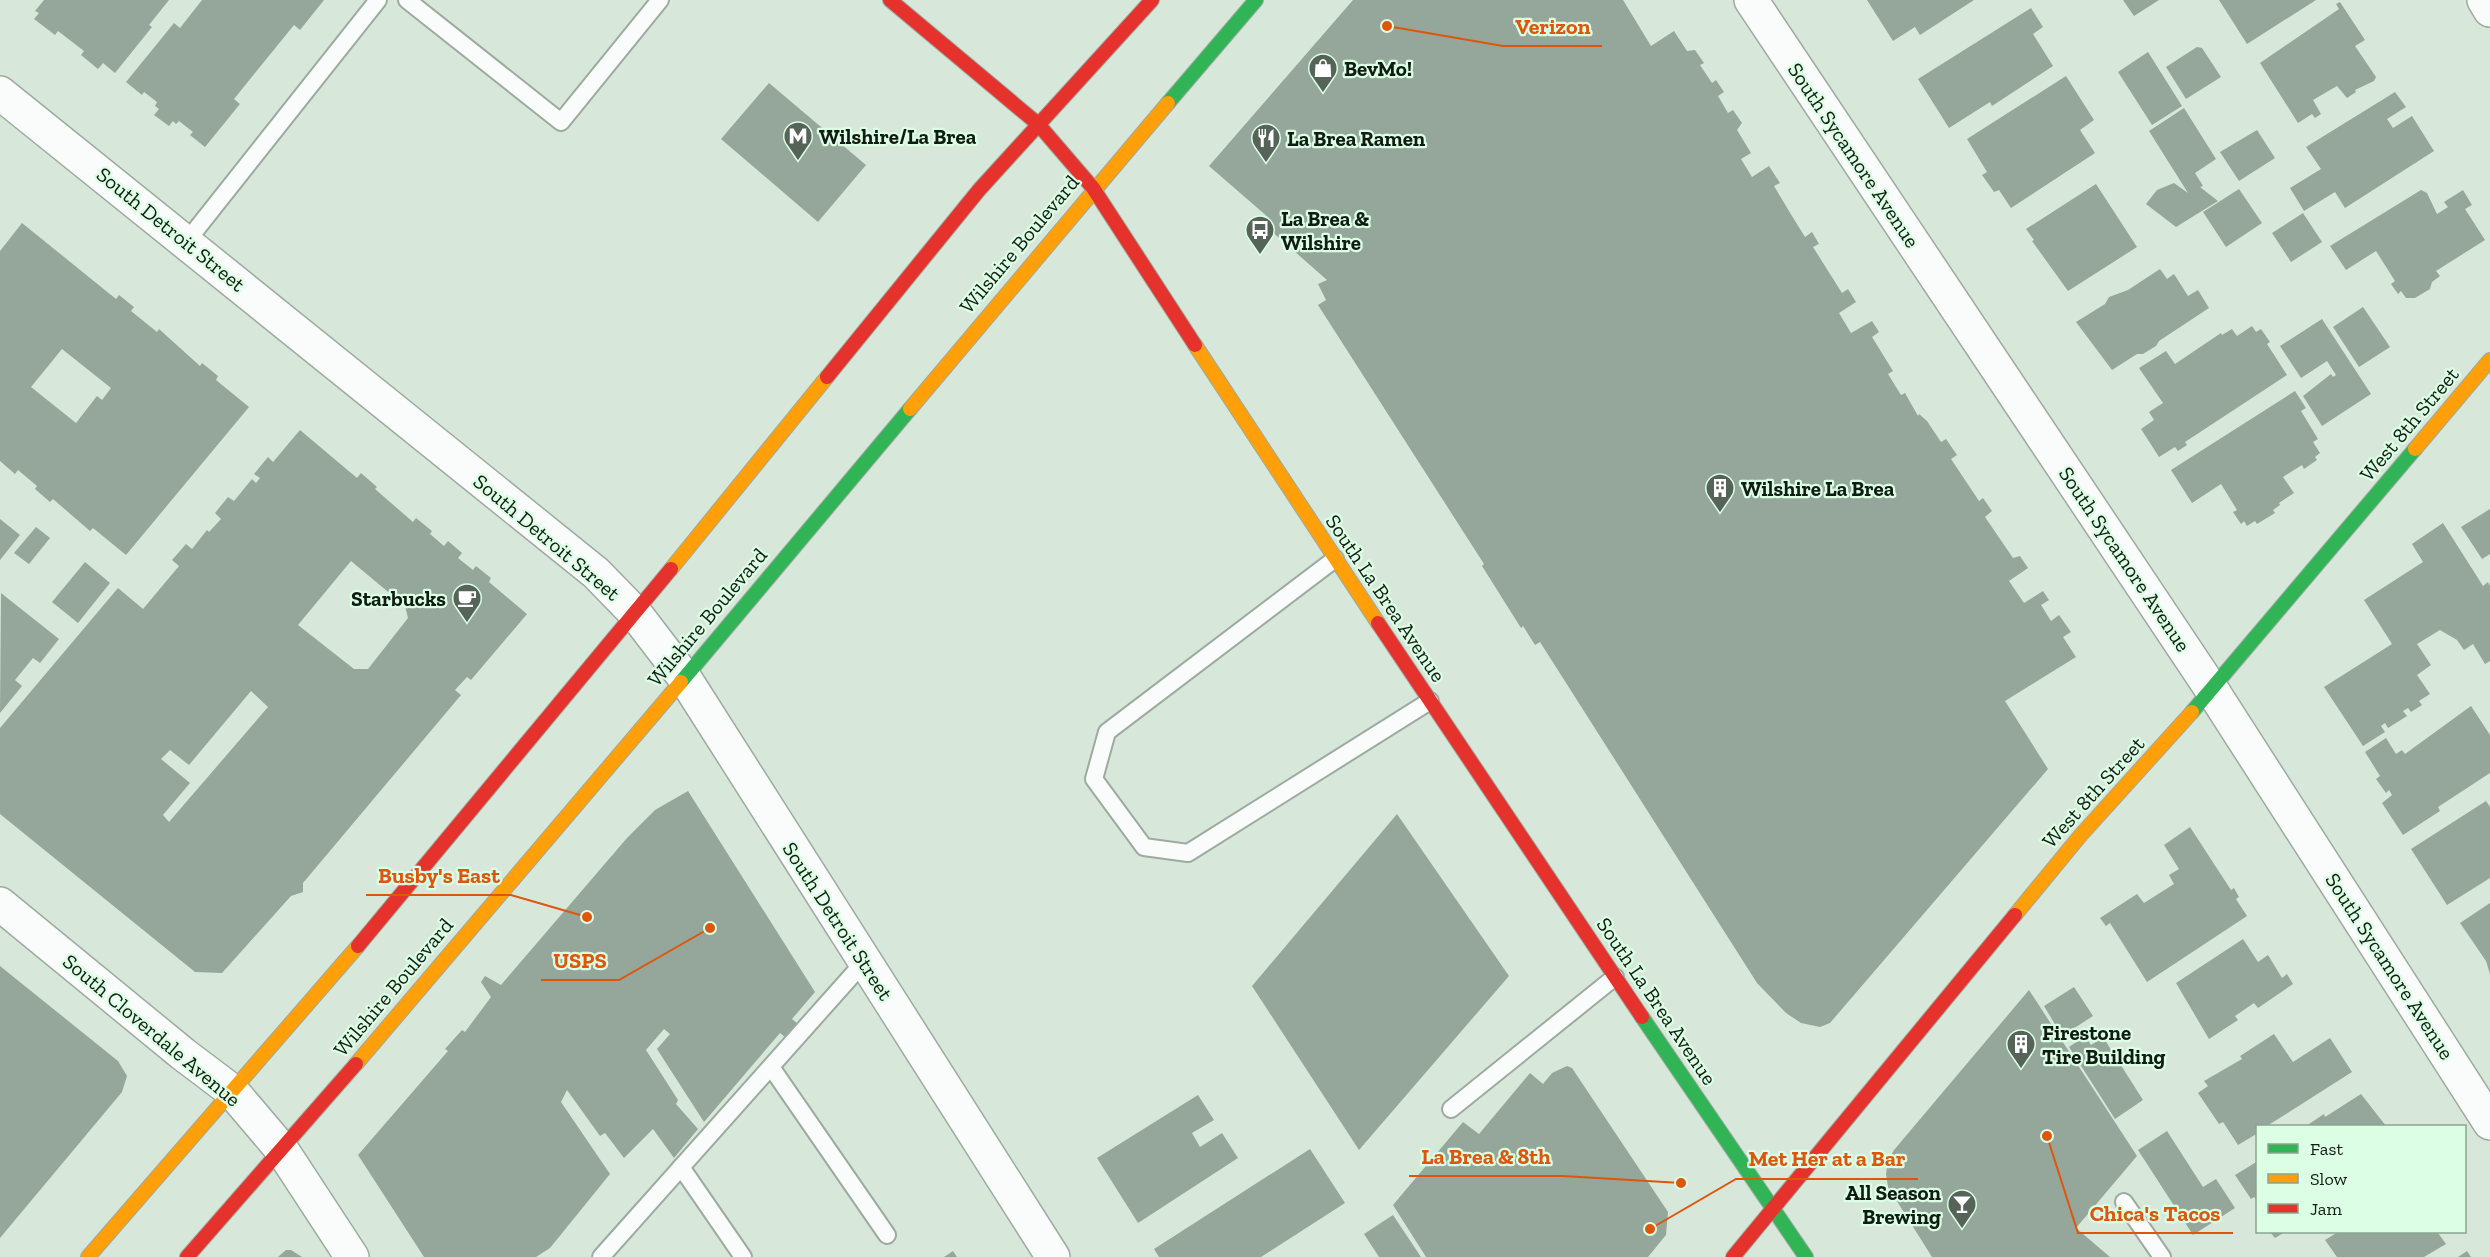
<svg xmlns="http://www.w3.org/2000/svg" width="2490" height="1257" font-family="'Zilla Slab',serif">
	<style>
		.building { fill: #95a79a; fill-rule: evenodd }
		.lines { fill: none; stroke-linecap: round; stroke-linejoin: round }
		.lane-casing { stroke: #9daaa0; stroke-width: 20 }
		.street-casing { stroke: #9daaa0; stroke-width: 36 }
		.fast-casing { stroke: #9daaa0; stroke-width: 16 }
		.slow-casing { stroke: #9daaa0; stroke-width: 16 }
		.jam-casing { stroke: #9daaa0; stroke-width: 16 }
		.lane { stroke: #f9fcfa; stroke-width: 16 }
		.street { stroke: #f9fcfa; stroke-width: 33 }
		.fast { stroke: #30b455; stroke-width: 14 }
		.slow { stroke: #ff9f0a; stroke-width: 14 }
		.jam { stroke: #e5322d; stroke-width: 14 }
		.labels { text-anchor: middle; dominant-baseline: central; stroke-width: 4.5; stroke-linejoin: round; paint-order: stroke }
		.poi-label { font-size: 21px; font-weight: bold; fill: #101c13; stroke: #dcfee4; text-anchor: start }
		.street-label { font-size: 21px; fill: #101c13; stroke: #dcfee4 }
		.leader { fill: none; stroke: #dd560c; stroke-width: 2 }
		.callout-dot { fill: #dd560c; stroke: #dcfee4; stroke-width: 2 }
		.callout-label { font-size: 22px; text-anchor: middle; font-weight: bold; fill: #dd560c; stroke: #dcfee4; stroke-width: 4.5; stroke-linejoin: round; paint-order: stroke }
	</style>
	<rect width="100%" height="100%" fill="#d7e8db"/>
	<g class="building">
		<polygon points="44,0 169,0 149,25 152,27 115,73 103,63 98,69 81,55 84,51 58,31 55,35 34,19 39,13 35,11"/>
		<polygon points="202,0 324,0 300,30 294,25 234,99 240,104 205,147 190,135 193,132 179,121 176,124 173,121 169,126 154,115 159,109 155,106 157,102 144,92 142,95 126,82 174,23 180,28"/>
		<polygon points="1353,0 1623,0 1651,46 1674,31 1687,51 1695,50 1704,63 1700,65 1712,83 1716,80 1724,92 1718,96 1728,113 1733,110 1742,123 1737,130 1751,153 1741,159 1752,177 1769,166 1780,183 1774,186 1792,216 1805,237 1812,232 1819,244 1813,247 1842,293 1848,289 1856,302 1839,313 1851,333 1872,321 1879,332 1872,337 1893,371 1888,374 1901,395 1905,393 1918,416 1919,414 1927,421 1941,442 1946,439 1957,455 1951,459 1979,501 1983,498 1992,511 1985,517 2013,558 2020,556 2028,568 2009,581 2024,603 2043,591 2049,600 2041,605 2051,621 2059,615 2071,632 2063,637 2076,657 2005,701 2048,769 1830,1023 1820,1027 1801,1023 1786,1013 1757,983 1540,642 1535,645 1523,626 1521,628 1482,566 1484,564 1318,305 1326,300 1318,284 1327,280 1261,222 1269,218 1209,166"/>
		<polygon points="1867,0 1974,0 1920,35 1915,27 1893,41"/>
		<polygon points="2123,0 2159,0 2134,16"/>
		<polygon points="2219,0 2316,0 2247,44"/>
		<polygon points="2340,2 2365,40 2355,46 2376,77 2374,81 2355,90 2356,92 2347,98 2337,86 2313,100 2321,114 2315,118 2312,114 2298,123 2260,63 2339,9 2336,4"/>
		<polygon points="2031,8 2043,27 2033,34 2053,66 1992,106 1990,102 1949,128 1918,79"/>
		<polygon points="2197,47 2202,48 2221,77 2186,99 2166,67"/>
		<polygon points="2148,52 2182,106 2152,125 2118,72"/>
		<polygon points="2066,76 2094,120 2080,130 2095,153 2011,208 1999,190 1994,192 1982,175 1987,172 1967,139"/>
		<polygon points="769,83 866,165 818,222 721,139"/>
		<polygon points="2395,92 2406,107 2387,119 2393,128 2412,116 2434,151 2345,208 2335,192 2304,211 2290,188 2321,169 2306,147"/>
		<polygon points="2184,108 2216,159 2195,173 2203,186 2200,187 2218,201 2176,227 2146,204 2157,190 2174,183 2188,193 2149,131"/>
		<polygon points="2257,130 2275,158 2239,181 2220,152"/>
		<polygon points="2096,184 2137,247 2068,291 2032,241 2034,240 2026,229"/>
		<polygon points="2239,189 2262,223 2226,247 2203,212"/>
		<polygon points="2421,190 2427,193 2437,214 2448,207 2444,202 2463,190 2472,205 2465,209 2485,240 2436,271 2440,276 2432,282 2430,289 2415,298 2406,298 2401,291 2398,294 2391,284 2395,281 2376,251 2346,270 2330,246"/>
		<polygon points="2303,213 2322,242 2291,262 2272,233"/>
		<path d="M22,223L116,299L119,295L134,307L131,311L157,332L159,329L200,366L202,363L218,376L216,380L249,407L126,555L93,528L90,531L53,499L50,502L35,489L37,486L18,470L15,474L0,461V251ZM62,349L111,388L102,400L97,396L76,423L31,387Z"/>
		<polygon points="2160,269 2167,279 2174,274 2188,296 2198,290 2209,308 2159,341 2156,346 2143,354 2137,354 2112,370 2076,322 2105,304 2109,297 2128,290"/>
		<polygon points="2363,307 2390,347 2359,367 2333,327"/>
		<polygon points="2322,319 2371,394 2322,426 2303,396 2331,374 2333,377 2336,375 2327,361 2301,378 2280,346"/>
		<polygon points="2252,326 2256,332 2261,329 2270,342 2267,344 2287,375 2185,442 2187,445 2178,451 2175,447 2159,457 2141,429 2154,420 2149,412 2163,403 2139,368 2166,351 2175,364 2221,333 2222,335 2232,329 2237,336"/>
		<polygon points="2295,391 2306,408 2301,411 2318,439 2313,442 2320,453 2315,457 2317,460 2304,469 2302,465 2283,477 2294,493 2279,503 2280,505 2273,510 2275,513 2257,524 2255,521 2247,526 2244,521 2241,524 2233,512 2237,510 2221,484 2192,503 2171,470"/>
		<path d="M300,430L357,478L361,473L377,487L375,489L413,522L416,518L432,531L430,534L444,546L448,541L462,553L458,558L473,570L476,566L491,578L489,582L527,614L471,680L467,677L455,690L461,695L303,883V892L291,896L222,973L195,972L0,814V728L118,588L143,609L179,566L172,560L186,544L192,549L207,530L209,532L221,519L215,513L228,497L234,501L252,479L256,483L260,478L254,474L268,457L273,462ZM351,561L405,606L408,618L368,669H354L298,625ZM251,691L268,707L169,822L163,815L190,783L161,759L170,750L189,765Z"/>
		<polygon points="2490,509 2490,554 2482,559 2461,527"/>
		<polygon points="0,519 20,535 0,560"/>
		<polygon points="2443,523 2483,586 2488,582 2490,586 2490,661 2485,664 2473,644 2464,650 2457,640 2440,630 2417,644 2431,665 2417,675 2430,694 2419,701 2422,705 2411,712 2408,708 2403,711 2407,716 2388,728 2385,723 2381,726 2385,732 2363,746 2324,687 2392,644 2364,600 2423,562 2412,544"/>
		<polygon points="36,527 50,538 29,564 14,553"/>
		<polygon points="85,562 110,583 78,623 52,602"/>
		<polygon points="1,593 59,639 40,663 33,658 15,680 22,686 0,713"/>
		<polygon points="2471,706 2490,735 2490,773 2438,807 2440,811 2403,835 2382,803 2392,795 2389,790 2386,793 2376,779 2380,776 2365,752 2386,738 2396,754 2402,750 2405,754"/>
		<polygon points="688,791 815,992 792,1019 798,1024 786,1038 780,1033 704,1122 657,1049 670,1034 664,1029 646,1050 678,1100 676,1104 698,1129 674,1158 653,1129 624,1158 605,1133 600,1136 567,1090 561,1102 610,1174 550,1248 536,1257 424,1257 358,1155 448,1051 445,1049 462,1030 465,1032 491,997 481,982 485,976 501,985 627,838 655,810"/>
		<polygon points="2486,801 2490,807 2490,878 2447,905 2411,849"/>
		<polygon points="1397,814 1509,976 1359,1150 1252,986"/>
		<polygon points="2190,827 2231,890 2234,888 2239,897 2236,899 2247,916 2147,982 2110,923 2106,926 2100,918 2137,894 2144,903 2174,884 2169,875 2179,869 2164,845"/>
		<polygon points="2490,903 2490,974 2486,961 2460,923"/>
		<polygon points="2243,939 2258,962 2268,955 2282,978 2287,974 2293,984 2258,1008 2254,1003 2235,1016 2238,1020 2209,1039 2176,983"/>
		<polygon points="0,966 118,1061 127,1076 122,1092 0,1238"/>
		<polygon points="2074,987 2093,1016 2062,1036 2044,1006"/>
		<polygon points="2029,990 2137,1156 2076,1228 2110,1257 1932,1257 1888,1187 1886,1174 1888,1160 1894,1150"/>
		<polygon points="2274,1034 2293,1062 2330,1038 2352,1072 2267,1126 2258,1126 2258,1133 2238,1145 2223,1122 2219,1124 2198,1093 2208,1086 2204,1081 2242,1059 2240,1056"/>
		<polygon points="2085,1036 2091,1045 2103,1037 2143,1100 2115,1119 2069,1047"/>
		<polygon points="1567,1066 1572,1068 1668,1212 1666,1235 1648,1257 1426,1257 1393,1205 1463,1122 1479,1134 1530,1073 1543,1084 1552,1073"/>
		<polygon points="2361,1094 2386,1126 2306,1126 2324,1114 2325,1117"/>
		<polygon points="1198,1095 1214,1120 1192,1133 1200,1147 1222,1133 1238,1158 1138,1223 1097,1158"/>
		<polygon points="2167,1131 2203,1187 2216,1179 2235,1208 2193,1235 2138,1150"/>
		<polygon points="1310,1149 1345,1203 1261,1257 1159,1257 1154,1249"/>
		<polygon points="2258,1161 2258,1202 2254,1197 2251,1199 2235,1175"/>
		<polygon points="1393,1215 1421,1257 1379,1257 1364,1234"/>
		<polygon points="2270,1232 2285,1232 2275,1238"/>
		<polygon points="2338,1232 2440,1232 2438,1233 2446,1244 2424,1257 2337,1257 2325,1240"/>
		<polygon points="286,1250 291,1250 302,1257 278,1257"/>
		<polygon points="953,1251 957,1257 944,1257"/>
		<polygon points="2467,1251 2471,1257 2458,1257"/>
	</g>
	<g class="lines">
		<g class="lane-casing">
			<g id="lane">
				<polyline points="407,0 561,122 660,0"/>
				<polyline points="187,241 378,0"/>
				<polyline points="1335,559 1107,732 1094,779 1144,847 1188,853 1430,701"/>
				<polyline points="771,1067 887,1235"/>
				<polyline points="1451,1109 1615,977"/>
				<polyline points="681,1167 743,1257"/>
				<polyline points="2124,1202 2162,1257"/>
				<polyline points="601,1257 864,962"/>
			</g>
		</g>
		<g class="street-casing">
			<g id="street">
				<polyline points="1751,0 2212,690 2490,1123"/>
				<polyline points="2484,0 2490,10"/>
				<polyline points="0,93 596,573 635,613 684,677 1053,1257"/>
				<polyline points="0,904 183,1054 232,1091 282,1150 352,1257"/>
			</g>
		</g>
		<g class="fast-casing">
			<g id="fast">
				<polyline points="1168,103 1256,0"/>
				<polyline points="681,682 910,409"/>
				<polyline points="2192,712 2415,449"/>
				<polyline points="1642,1017 1806,1257"/>
			</g>
		</g>
		<g class="slow-casing">
			<g id="slow">
				<polyline points="1195,345 1378,623"/>
				<polyline points="910,409 1168,103"/>
				<polyline points="2415,449 2490,360"/>
				<polyline points="671,569 827,377"/>
				<polyline points="2015,915 2080,836 2192,712"/>
				<polyline points="356,1064 681,682"/>
				<polyline points="88,1257 358,946"/>
			</g>
		</g>
		<g class="jam-casing">
			<g id="jam">
				<polyline points="890,0 1038,124 1093,188 1195,345"/>
				<polyline points="827,377 979,190 1152,0"/>
				<polyline points="1378,623 1642,1017"/>
				<polyline points="358,946 671,569"/>
				<polyline points="187,1257 356,1064"/>
				<polyline points="1733,1257 2015,915"/>
			</g>
		</g>
		<use href="#lane" class="lane"/>
		<use href="#street" class="street"/>
		<use href="#fast" class="fast"/>
		<use href="#slow" class="slow"/>
		<use href="#jam" class="jam"/>
	</g>
	<defs>
		<g id="shop-pin" transform="scale(1.5)"><path d="M0 17L-7.5 6A9.5 9.5 0 1 1 7.5 6Z" fill="#566359" stroke="#dcfee4"/><path d="M-5-2.5h2.3a2.7 3.5 0 0 1 5.4 0H5L5.5 6h-11ZM-1.5-2.5h3a1.5 2.3 0 0 0-3 0Z" fill="#fff"/></g>
		<g id="metro-pin" transform="scale(1.5)"><path d="M0 17L-7.5 6A9.5 9.5 0 1 1 7.5 6Z" fill="#566359" stroke="#dcfee4"/><path d="M-5.5 5V-5H-3L0 0L3-5H5.5V5H3V-.5L0 4L-3-.5V5Z" fill="#fff"/></g>
		<g id="restaurant-pin" transform="scale(1.5)"><path d="M0 17L-7.5 6A9.5 9.5 0 1 1 7.5 6Z" fill="#566359" stroke="#dcfee4"/><path d="M-5-6h1v4h1v-4h1v4h1v-4h1v5L-1.5 .5V6h-2V.5L-5-1ZM5-6V6H3V1.5H1.5Q1.5-4 5-6Z" fill="#fff"/></g>
		<g id="bus-pin" transform="scale(1.5)"><path d="M0 17L-7.5 6A9.5 9.5 0 1 1 7.5 6Z" fill="#566359" stroke="#dcfee4"/><path d="M-5-6H5V4H4V6H2V4H-2V6H-4V4H-5ZM-3.5-4V0h7V-4ZM-3.5 1.2v1.5H-2V1.2ZM2 1.2v1.5H3.5V1.2Z" fill="#fff"/></g>
		<g id="building-pin" transform="scale(1.5)"><path d="M0 17L-7.5 6A9.5 9.5 0 1 1 7.5 6Z" fill="#566359" stroke="#dcfee4"/><path d="M-4-6H4V6H1V3H-1V6H-4ZM-2.5-4.3h1.7v1.8h-1.7ZM.8-4.3h1.7v1.8H.8ZM-2.5-1h1.7V.8h-1.7ZM.8-1h1.7V.8H.8Z" fill="#fff"/></g>
		<g id="cafe-pin" transform="scale(1.5)"><path d="M0 17L-7.5 6A9.5 9.5 0 1 1 7.5 6Z" fill="#566359" stroke="#dcfee4"/><path d="M-5.5-4.5H6V0H3Q3 3.5 0 3.5H-2.5Q-5.5 3.5-5.5 0ZM3-3.2v2h1.7v-2ZM-6 4.5H4V6H-6Z" fill="#fff"/></g>
		<g id="bar-pin" transform="scale(1.5)"><path d="M0 17L-7.5 6A9.5 9.5 0 1 1 7.5 6Z" fill="#566359" stroke="#dcfee4"/><path d="M-6-5H6L.8 .8V4.5H3.5V6h-7V4.5H-.8V.8Z" fill="#fff"/></g>
	</defs>
	<g fill-rule="evenodd">
		<use href="#shop-pin" x="1323" y="68"/>
		<use href="#metro-pin" x="798" y="136"/>
		<use href="#restaurant-pin" x="1266" y="138"/>
		<use href="#bus-pin" x="1260" y="230"/>
		<use href="#building-pin" x="1720" y="488"/>
		<use href="#cafe-pin" x="467" y="598"/>
		<use href="#building-pin" x="2021" y="1044"/>
		<use href="#bar-pin" x="1962" y="1204"/>
	</g>
	<g class="labels">
		<g class="poi-label">
			<text x="1344" y="68">BevMo!</text>
			<text x="819" y="136">Wilshire/La Brea</text>
			<text x="1287" y="138">La Brea Ramen</text>
			<text x="1281" y="218">La Brea &amp;<tspan x="1281" dy="24">Wilshire</tspan></text>
			<text x="1741" y="488">Wilshire La Brea</text>
			<text x="446" y="598" text-anchor="end">Starbucks</text>
			<text x="2042" y="1032">Firestone<tspan x="2042" dy="24">Tire Building</tspan></text>
			<text x="1941" y="1192" text-anchor="end">All Season<tspan x="1941" dy="24">Brewing</tspan></text>
		</g>
		<g class="street-label">
			<text transform="translate(1854 155) rotate(56)">South Sycamore Avenue</text>
			<text transform="translate(171 229) rotate(39)">South Detroit Street</text>
			<text transform="translate(1019 244) rotate(-50)">Wilshire Boulevard</text>
			<text transform="translate(2409 424) rotate(-50)">West 8th Street</text>
			<text transform="translate(547 537) rotate(40)">South Detroit Street</text>
			<text transform="translate(2125 559) rotate(56)">South Sycamore Avenue</text>
			<text transform="translate(1386 598) rotate(56)">South La Brea Avenue</text>
			<text transform="translate(707 617) rotate(-50)">Wilshire Boulevard</text>
			<text transform="translate(2093 792) rotate(-48)">West 8th Street</text>
			<text transform="translate(838 921) rotate(57)">South Detroit Street</text>
			<text transform="translate(2390 966) rotate(57)">South Sycamore Avenue</text>
			<text transform="translate(393 987) rotate(-50)">Wilshire Boulevard</text>
			<text transform="translate(1657 1001) rotate(56)">South La Brea Avenue</text>
			<text transform="translate(152 1030) rotate(40)">South Cloverdale Avenue</text>
		</g>
	</g>
	<path class="leader" d="M1387 26L1503 46H1602M587 917L511 895H366M710 928L619 980H541M1681 1183L1563 1176H1409M1650 1229L1736 1179H1918M2047 1136L2078 1233H2233"/>
	<g class="callout-dot">
		<circle cx="1387" cy="26" r="6"/>
		<circle cx="587" cy="917" r="6"/>
		<circle cx="710" cy="928" r="6"/>
		<circle cx="1681" cy="1183" r="6"/>
		<circle cx="1650" cy="1229" r="6"/>
		<circle cx="2047" cy="1136" r="6"/>
	</g>
	<g class="callout-label">
		<text x="1553" y="34">Verizon</text>
		<text x="439" y="883">Busby's East</text>
		<text x="580" y="968">USPS</text>
		<text x="1486" y="1164">La Brea &amp; 8th</text>
		<text x="1827" y="1166">Met Her at a Bar</text>
		<text x="2155" y="1221">Chica's Tacos</text>
	</g>
	<rect x="2256" y="1125" width="210" height="108" fill="#dcfee4" stroke="#8aa490" stroke-width="1.5"/>
	<rect x="2268" y="1144" width="30" height="9" fill="#30b455" stroke="#8aa490" stroke-width="1.5"/>
	<text x="2310" y="1155" font-size="18" fill="#101c13">Fast</text>
	<rect x="2268" y="1174" width="30" height="9" fill="#ff9f0a" stroke="#8aa490" stroke-width="1.5"/>
	<text x="2310" y="1185" font-size="18" fill="#101c13">Slow</text>
	<rect x="2268" y="1204" width="30" height="9" fill="#e5322d" stroke="#8aa490" stroke-width="1.5"/>
	<text x="2310" y="1215" font-size="18" fill="#101c13">Jam</text>
</svg>
